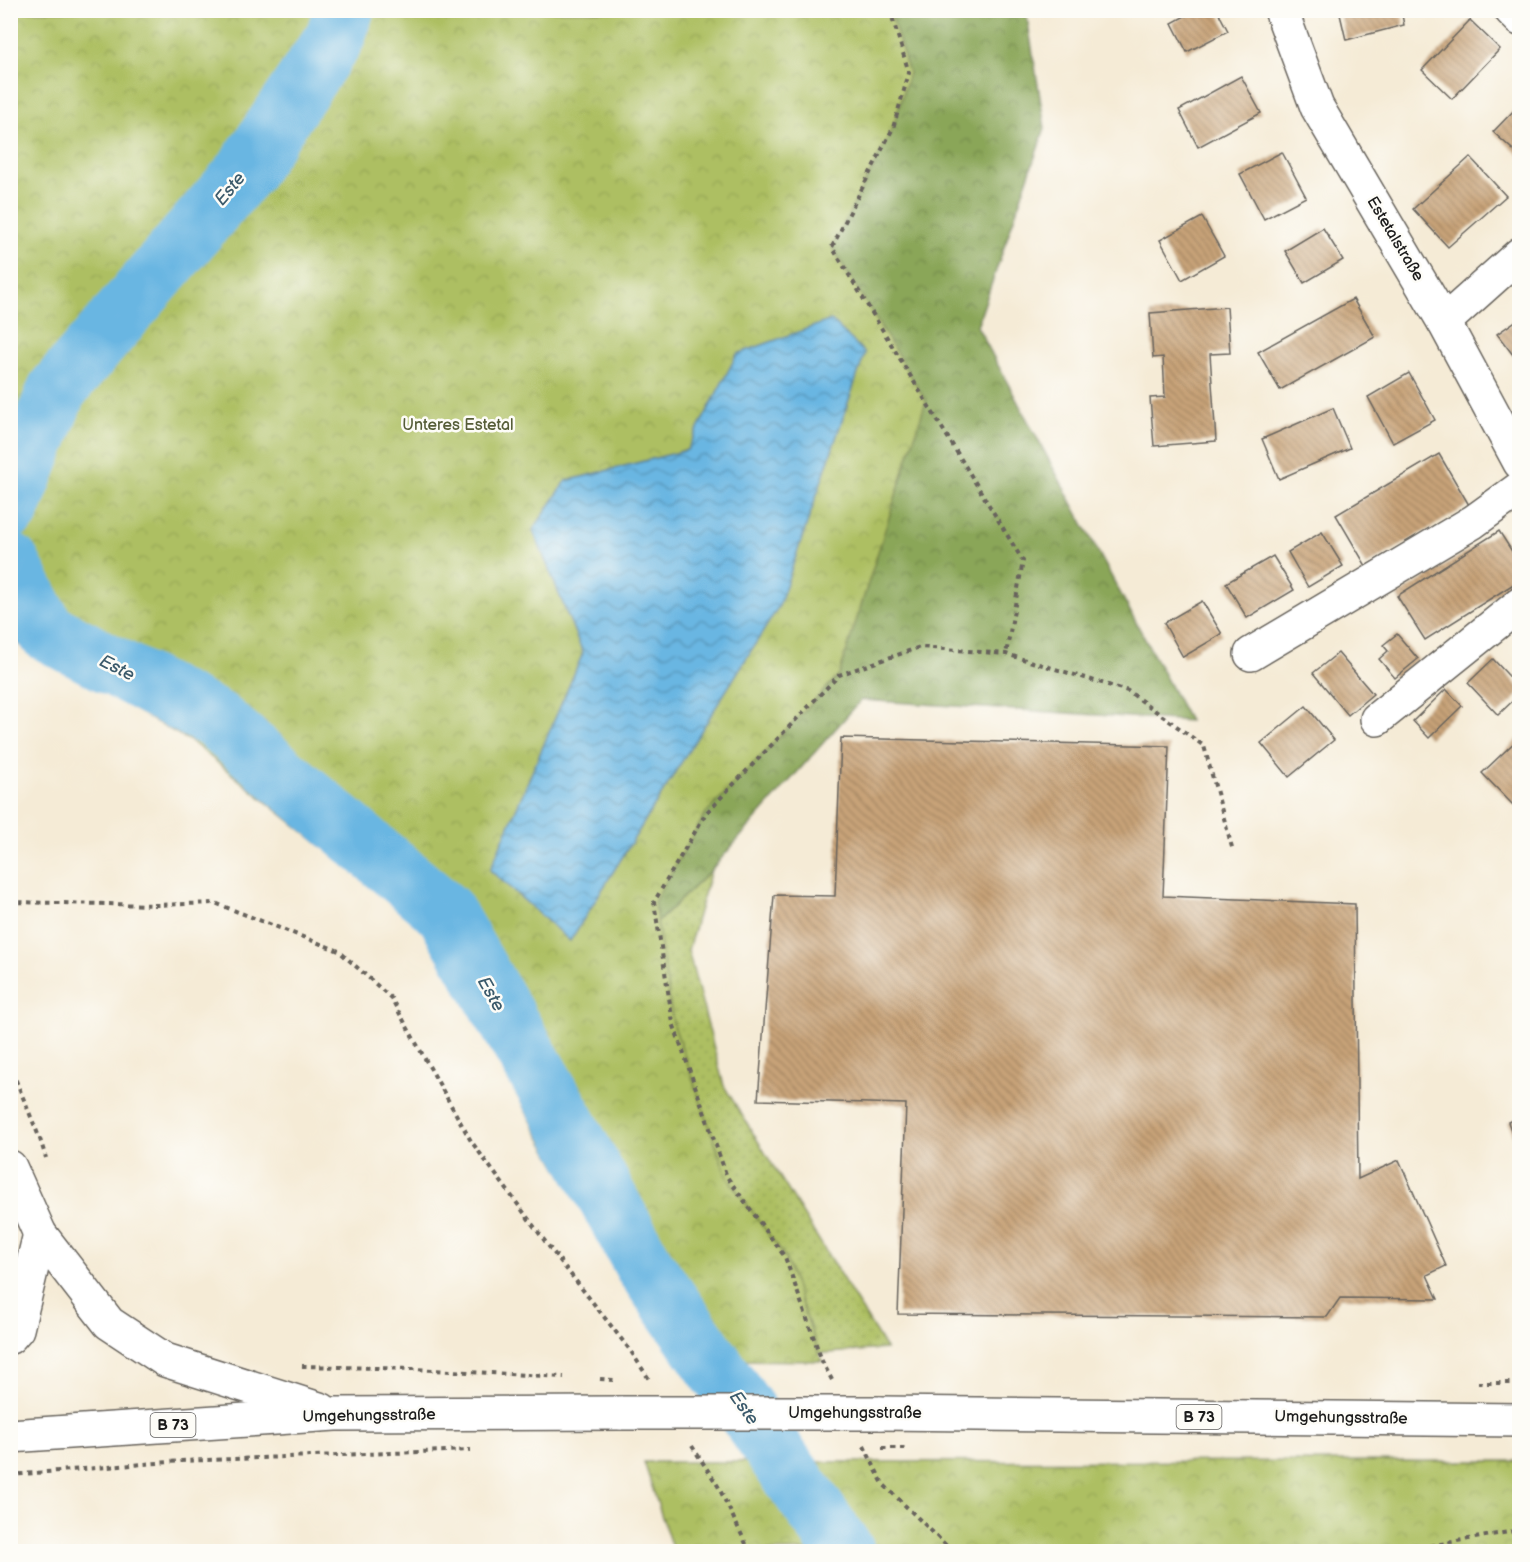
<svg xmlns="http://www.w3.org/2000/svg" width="1530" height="1562" font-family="'Balsamiq Sans',sans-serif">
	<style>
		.grass { fill: url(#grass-dots); stroke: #646e3f; stroke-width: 1.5 }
		.forest { fill: url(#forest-crowns); stroke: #53613a; stroke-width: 1.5 }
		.park { fill: url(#park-crowns); stroke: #646e3f; stroke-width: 1.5 }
		.water { fill: url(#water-waves); stroke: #42697f; stroke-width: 1.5 }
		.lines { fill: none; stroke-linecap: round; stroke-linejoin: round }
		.river { stroke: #69b6e2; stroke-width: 60 }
		.building { fill: url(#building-back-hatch) }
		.minor-casing { stroke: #68645d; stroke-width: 36 }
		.major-casing { stroke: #68645d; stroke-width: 36 }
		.path { stroke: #68645d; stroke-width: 4; stroke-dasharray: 4.5 4.5; stroke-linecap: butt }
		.minor { stroke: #fff; stroke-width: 33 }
		.major { stroke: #fff; stroke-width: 33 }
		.major-bridge-casing { stroke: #68645d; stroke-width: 36; stroke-linecap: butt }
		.path-bridge { stroke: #68645d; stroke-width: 4; stroke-dasharray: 4.5 4.5; stroke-linecap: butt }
		.major-bridge { stroke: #fff; stroke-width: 33 }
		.labels { text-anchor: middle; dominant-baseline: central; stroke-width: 5; stroke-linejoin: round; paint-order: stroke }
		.shield { fill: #fdfcf7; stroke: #605f5e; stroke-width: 1.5 }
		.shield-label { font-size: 15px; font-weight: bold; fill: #1c1c1c }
		.street-label { font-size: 16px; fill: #1c1c1c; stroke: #fdfcf7 }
		.park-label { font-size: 16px; fill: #565d38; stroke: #fdfcf7 }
		.water-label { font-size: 18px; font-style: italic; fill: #3b5a6b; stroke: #fdfcf7 }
	</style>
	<defs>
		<pattern id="grass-dots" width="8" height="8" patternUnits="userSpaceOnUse" patternTransform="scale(1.5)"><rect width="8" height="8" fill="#adbf62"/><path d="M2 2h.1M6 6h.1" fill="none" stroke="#94a454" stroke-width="1.8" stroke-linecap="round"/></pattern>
		<pattern id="forest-crowns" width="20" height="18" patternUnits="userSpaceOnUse" patternTransform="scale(1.5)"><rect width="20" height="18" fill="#8aa658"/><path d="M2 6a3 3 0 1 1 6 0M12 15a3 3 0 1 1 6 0" fill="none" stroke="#708648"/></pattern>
		<pattern id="park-crowns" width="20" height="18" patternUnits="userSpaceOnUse" patternTransform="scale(1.5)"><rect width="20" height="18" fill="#adbf62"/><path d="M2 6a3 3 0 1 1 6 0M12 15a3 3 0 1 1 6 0" fill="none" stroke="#94a454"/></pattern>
		<pattern id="water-waves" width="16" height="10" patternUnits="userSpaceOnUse" patternTransform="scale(1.5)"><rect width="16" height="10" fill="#69b6e2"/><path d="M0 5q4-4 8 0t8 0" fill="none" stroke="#5693b6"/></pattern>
		<pattern id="building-back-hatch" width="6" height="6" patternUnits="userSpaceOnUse" patternTransform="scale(1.5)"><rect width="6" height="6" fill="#c8a378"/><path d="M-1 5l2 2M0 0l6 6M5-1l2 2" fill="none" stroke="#a28462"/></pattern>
	</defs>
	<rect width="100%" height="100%" fill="#fdfcf7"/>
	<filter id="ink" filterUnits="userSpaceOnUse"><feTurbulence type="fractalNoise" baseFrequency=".0167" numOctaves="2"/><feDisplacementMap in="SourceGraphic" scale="12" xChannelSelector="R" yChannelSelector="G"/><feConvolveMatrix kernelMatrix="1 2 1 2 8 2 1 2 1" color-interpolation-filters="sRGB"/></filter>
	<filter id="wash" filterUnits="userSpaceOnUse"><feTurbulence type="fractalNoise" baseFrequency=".008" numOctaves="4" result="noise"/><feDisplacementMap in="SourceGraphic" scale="24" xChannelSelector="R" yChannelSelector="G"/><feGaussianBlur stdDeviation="1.35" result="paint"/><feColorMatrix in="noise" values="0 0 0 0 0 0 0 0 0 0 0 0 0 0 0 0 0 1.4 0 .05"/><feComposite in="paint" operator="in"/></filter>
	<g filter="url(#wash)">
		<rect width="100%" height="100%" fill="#f5ebd6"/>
		<polygon class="grass" points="711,870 688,950 724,1086 886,1349 724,1360 637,1196 543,1033"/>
		<polygon class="forest" points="11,11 1026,11 1045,128 977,326 1189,721 861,700 711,870 543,1033"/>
		<g class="park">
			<polygon points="11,11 890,11 909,73 893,128 832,247 926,401 839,675 706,813 654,902 673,1023 727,1177 785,1257 822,1361 724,1360 678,1354 623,1280 541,1139 428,932 192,742 11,640"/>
			<polygon points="1519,1461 1519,1552 673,1551 644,1462"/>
		</g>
		<polygon class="water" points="831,320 865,353 779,606 570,941 490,870 583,653 533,530 566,481 687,450 737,354"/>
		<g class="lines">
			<g class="river">
				<polyline points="10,509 57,390 243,174 335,37 344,10"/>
				<polyline points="10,563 46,631 215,719 445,912 565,1120 645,1267 845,1552"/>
			</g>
		</g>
		<g id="blocks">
			<g class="building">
				<polygon points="1196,10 1217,10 1228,31 1187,52 1172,23"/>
				<polygon points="1339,10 1401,10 1404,25 1346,40"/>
				<polygon points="1470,20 1500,49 1452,99 1422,70"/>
				<polygon points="1241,76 1261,113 1198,147 1179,110"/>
				<polygon points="1520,104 1520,156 1493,132"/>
				<polygon points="1282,152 1306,197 1264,219 1240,174"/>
				<polygon points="1470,157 1506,196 1448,247 1413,209"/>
				<polygon points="1202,217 1224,256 1182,280 1160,240"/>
				<polygon points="1323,228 1343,260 1304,283 1285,251"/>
				<polygon points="1353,299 1375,337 1280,390 1258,352"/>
				<polygon points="1227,307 1230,353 1210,354 1216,441 1154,446 1150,398 1165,397 1163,357 1153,358 1150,313"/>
				<polygon points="1520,318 1520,364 1497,334"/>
				<polygon points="1409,373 1435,420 1393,443 1368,397"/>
				<polygon points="1333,408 1350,448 1279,479 1262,439"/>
				<polygon points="1439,454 1469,505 1366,566 1336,515"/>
				<polygon points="1499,531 1520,564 1520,580 1425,640 1397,596"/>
				<polygon points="1322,532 1343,566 1308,587 1288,552"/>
				<polygon points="1273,556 1294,590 1247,618 1226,583"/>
				<polygon points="1202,601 1222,634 1183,657 1164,623"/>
				<polygon points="1397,634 1418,659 1395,678 1379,659 1388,651 1383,645"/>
				<polygon points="1338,653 1373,694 1348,715 1313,673"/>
				<polygon points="1493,659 1520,688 1520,694 1498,715 1468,683"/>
				<polygon points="1446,689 1462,706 1429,738 1413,721"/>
				<polygon points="1306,706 1334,740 1289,777 1261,743"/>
				<polygon points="1520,737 1520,798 1513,805 1482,773"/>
				<polygon points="841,738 1169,746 1163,896 1355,904 1358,1179 1399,1160 1446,1266 1427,1275 1438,1299 1340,1298 1327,1317 898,1314 906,1104 758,1100 774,895 835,896"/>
				<polygon points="1520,1117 1520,1152 1519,1152 1508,1122"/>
			</g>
		</g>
	</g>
	<g filter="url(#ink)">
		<use href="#blocks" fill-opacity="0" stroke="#68645d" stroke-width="1.5"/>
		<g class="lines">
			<g class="minor-casing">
				<g id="minor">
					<polyline points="1281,10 1317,107 1444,322 1520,463"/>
					<polyline points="1511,10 1520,19"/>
					<polyline points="1444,322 1520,254"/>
					<polyline points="1251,654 1473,522 1520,488"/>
					<polyline points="1377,719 1520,604"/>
				</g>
			</g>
			<g class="major-casing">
				<g id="major">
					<polyline points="10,1167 40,1234 109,1323 165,1360 322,1410"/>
					<polyline points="10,1337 17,1329 40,1234"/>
					<polyline points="879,1413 1520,1420"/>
					<polyline points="10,1436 335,1414 622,1413"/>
				</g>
			</g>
			<g class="path">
				<polyline points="890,10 909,73 893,128 832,247 1023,561 1006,654"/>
				<polyline points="10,902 156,905 215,903 339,951 391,998 471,1141 550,1248 630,1350 649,1379"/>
				<polyline points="10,1073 15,1078 40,1139 46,1158"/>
				<polyline points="302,1366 414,1369 564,1377"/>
				<polyline points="832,1380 822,1361 785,1257 727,1177 673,1023 654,902 706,813 839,675 920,647 1006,654 1128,691 1204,746 1233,851"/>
				<polyline points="1478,1383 1520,1383"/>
				<polyline points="692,1446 718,1486 750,1552"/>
				<polyline points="864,1446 883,1484 953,1552"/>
				<polyline points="10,1475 181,1461 471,1450"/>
				<polyline points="1395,1552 1520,1530"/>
			</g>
			<use href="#minor" class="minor"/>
			<use href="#major" class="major"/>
			<g class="major-bridge-casing">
				<polyline id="major-bridge" points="622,1413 879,1413"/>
			</g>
			<g class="path-bridge">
				<polyline points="600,1379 614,1380"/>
				<polyline points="882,1448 906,1448"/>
			</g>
			<use href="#major-bridge" class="major-bridge"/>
		</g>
	</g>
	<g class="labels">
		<g class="shield">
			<rect x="1176.5" y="1405" width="45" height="24" rx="4.5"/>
			<rect x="150.5" y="1413" width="45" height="24" rx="4.5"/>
		</g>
		<g class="shield-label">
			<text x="1199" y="1417">B 73</text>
			<text x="173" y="1425">B 73</text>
		</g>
		<g class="street-label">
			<text transform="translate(1395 239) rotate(59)">Estetalstraße</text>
			<text x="855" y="1413">Umgehungsstraße</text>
			<text transform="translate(369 1416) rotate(-1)">Umgehungsstraße</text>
			<text transform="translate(1341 1418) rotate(1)">Umgehungsstraße</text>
		</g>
		<g class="park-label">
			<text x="458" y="425">Unteres Estetal</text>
		</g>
		<g class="water-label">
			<text transform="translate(230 189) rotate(-50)">Este</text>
			<text transform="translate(117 668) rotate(27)">Este</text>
			<text transform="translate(491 994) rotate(61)">Este</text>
			<text transform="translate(744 1408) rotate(55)">Este</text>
		</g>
	</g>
	<rect width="1530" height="1562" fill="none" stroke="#fdfcf7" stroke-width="36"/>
</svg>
